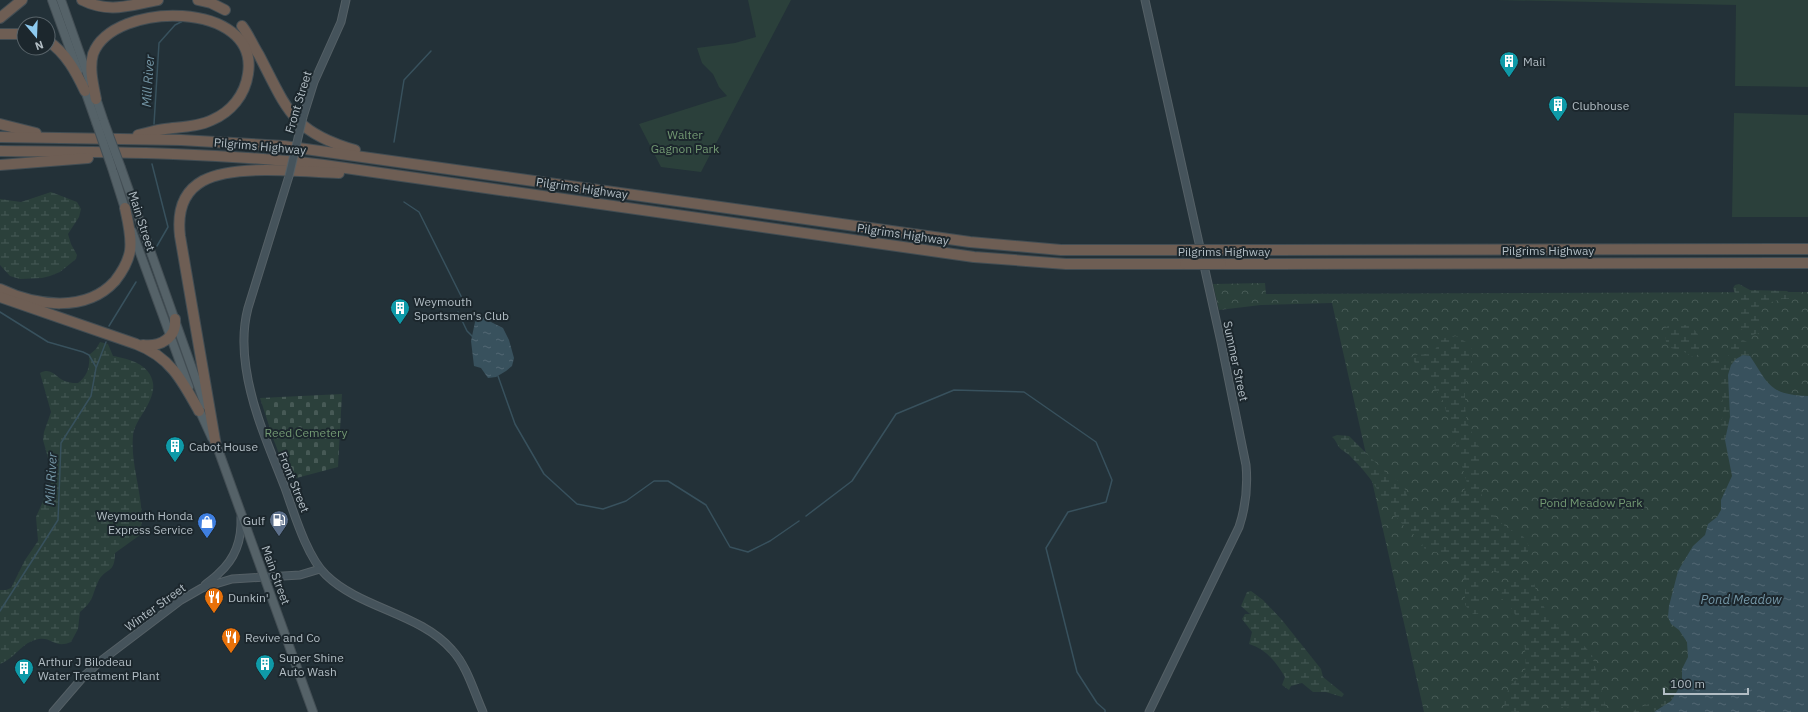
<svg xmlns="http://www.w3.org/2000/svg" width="1808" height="712" font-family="'IBM Plex Sans',sans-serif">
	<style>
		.forest { fill: url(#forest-crowns) }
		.wetland { fill: url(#wetland-marsh) }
		.cemetery { fill: url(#cemetery-stones) }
		.park { fill: #2b403b }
		.water { fill: url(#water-ripples) }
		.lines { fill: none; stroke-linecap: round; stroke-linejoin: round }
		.stream { stroke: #38515d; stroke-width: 1.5 }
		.secondary-casing { stroke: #556066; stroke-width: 9 }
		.primary-casing { stroke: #434e54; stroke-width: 10 }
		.highway-casing { stroke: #424d53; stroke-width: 12 }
		.secondary { stroke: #45535b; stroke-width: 7 }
		.primary { stroke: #556268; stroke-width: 8 }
		.highway { stroke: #6e5e54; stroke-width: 10 }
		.secondary-bridge-casing { stroke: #556066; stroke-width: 9; stroke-linecap: butt }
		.primary-bridge-casing { stroke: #434e54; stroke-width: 10; stroke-linecap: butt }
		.highway-bridge-casing { stroke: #424d53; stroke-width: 12; stroke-linecap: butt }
		.secondary-bridge { stroke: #45535b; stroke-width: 7 }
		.primary-bridge { stroke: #556268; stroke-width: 8 }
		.highway-bridge { stroke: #6e5e54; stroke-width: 10 }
		.labels { text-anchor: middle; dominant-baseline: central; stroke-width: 4; stroke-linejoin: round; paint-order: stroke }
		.poi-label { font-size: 12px; fill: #b2bdc4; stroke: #1c272d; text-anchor: start }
		.street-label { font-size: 12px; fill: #b2bdc4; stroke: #1c272d }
		.park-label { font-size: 12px; fill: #729872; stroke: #1c272d }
		.water-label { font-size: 13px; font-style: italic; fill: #7496a6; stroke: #1c272d }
	</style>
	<defs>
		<pattern id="forest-crowns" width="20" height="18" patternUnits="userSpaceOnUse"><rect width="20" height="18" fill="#2b403b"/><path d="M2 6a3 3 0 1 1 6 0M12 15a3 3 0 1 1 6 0" fill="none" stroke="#475a56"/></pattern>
		<pattern id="wetland-marsh" width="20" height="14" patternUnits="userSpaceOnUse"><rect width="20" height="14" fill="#2b403b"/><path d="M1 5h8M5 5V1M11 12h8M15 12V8" fill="none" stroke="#475a56"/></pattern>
		<pattern id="cemetery-stones" width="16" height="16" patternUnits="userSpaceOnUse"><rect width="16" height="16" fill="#2b403b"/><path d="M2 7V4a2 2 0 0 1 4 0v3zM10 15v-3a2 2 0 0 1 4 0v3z" fill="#475a56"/></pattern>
		<pattern id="water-ripples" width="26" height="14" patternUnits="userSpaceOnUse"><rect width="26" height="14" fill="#38515d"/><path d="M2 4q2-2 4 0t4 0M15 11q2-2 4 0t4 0" fill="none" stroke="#526873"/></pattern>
	</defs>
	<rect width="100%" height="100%" fill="#233138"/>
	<polygon class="forest" points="1265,283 1266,294 1808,292 1808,712 1424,712 1332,303 1261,305 1219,310 1213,284"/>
	<g class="wetland">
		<polygon points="51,192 77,202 81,209 79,217 68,234 71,244 77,255 76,259 60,272 50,276 42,278 20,279 10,276 0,265 0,199 21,202"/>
		<polygon points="1739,284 1750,290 1787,291 1791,294 1789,299 1782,299 1759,306 1757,310 1761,319 1762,337 1757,333 1751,336 1745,334 1741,328 1740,307 1733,288 1735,285"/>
		<path d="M1686,325C1698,328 1702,341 1702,353L1692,357L1683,351L1671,348L1666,342L1665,328L1668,326Z"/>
		<path d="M1456,336C1461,339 1470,343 1472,350C1475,362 1465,377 1465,392C1465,401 1465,413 1467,422C1471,434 1480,443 1481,456C1481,465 1478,474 1479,483C1481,502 1495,521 1511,530C1517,533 1522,534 1526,540C1530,546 1528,551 1527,557L1504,575L1489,570L1479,575L1478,580L1480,609L1478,614H1473L1465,605V584L1463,577L1455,566L1442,554L1423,548L1421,539C1402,530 1386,503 1375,486C1368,475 1360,466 1351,457C1348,453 1342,451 1339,447C1336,443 1336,440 1332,437L1337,435L1349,436L1386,473L1403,484L1411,506L1421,512L1448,504L1464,491L1467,483L1443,401L1436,390L1420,373L1412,357L1414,355C1430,354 1435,355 1440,339Z"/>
		<path d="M1743,340L1749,343L1750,356L1743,355L1728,386L1730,418L1725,440V448L1719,444L1723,411L1721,373L1710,367L1709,364L1714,359C1720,360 1726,359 1730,354L1728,347L1729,345Z"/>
		<path d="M100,342L108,344L113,356C129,359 150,364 153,383C156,402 134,420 133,436C130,469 147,502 140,535L115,553C115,575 105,567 98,582C91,597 95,599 80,612L78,629L71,642C55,649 52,637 39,639C21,642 16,658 0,664V590H6L11,588L25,560L38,541L36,517L52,481V472L43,440L44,432L51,412L40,373C53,366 56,380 68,382C71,383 75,383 78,383C88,376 90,366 89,355L96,349Z"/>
		<path d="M1527,568L1531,572L1537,594L1549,616L1561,628L1581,642L1592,655L1607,712H1588L1581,707L1564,708L1545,701H1540L1527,712C1522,712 1513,712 1508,711C1500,707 1508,689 1512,683C1516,680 1521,677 1525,674C1527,652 1524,628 1512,609C1510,605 1505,601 1501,598L1502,591Z"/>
		<path d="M1251,591L1263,600L1282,620L1321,669L1323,677L1344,694L1342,697L1326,692H1313L1302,683L1291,686L1289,690L1282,685L1285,677C1276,662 1266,649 1249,644L1252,632L1242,619L1245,614H1250L1241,606L1247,592Z"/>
		<path d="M1678,692C1664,711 1656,712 1633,712L1637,708L1664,699Z"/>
	</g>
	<polygon class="cemetery" points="342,394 338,467 289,480 273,438 260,398"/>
	<g class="park">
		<polygon points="748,0 791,0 701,172 661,167 639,124 727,96 719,87 713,74 702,63 697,48 735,43 756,37"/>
		<polygon points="1496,0 1808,0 1808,87 1735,86 1736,5"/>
		<polygon points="1734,113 1808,115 1808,217 1732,217"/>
	</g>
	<g class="water">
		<polygon points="486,316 491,322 503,328 509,340 514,358 512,366 506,371 496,377 488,378 481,368 474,366 471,341 475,322 478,318"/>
		<path d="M1743,355L1750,356C1769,385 1770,395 1808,396V712H1654L1671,701L1682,683V669L1688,657L1687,642L1679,630L1671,624L1668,617L1669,606L1678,571L1693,546L1705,535L1708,524L1717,517L1721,510V500L1732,476L1725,440L1730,417L1728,375L1731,365L1736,359Z"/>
	</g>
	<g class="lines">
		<g class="stream">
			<polyline points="154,124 159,43 175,25 185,20"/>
			<polyline points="394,142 404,80 431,51"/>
			<polyline points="152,164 168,227 157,246"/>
			<polyline points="404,202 419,212 463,300"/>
			<polyline points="0,312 48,342 83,352 89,355 96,367"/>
			<polyline points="458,312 467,331 474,338"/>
			<polyline points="109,326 136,282"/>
			<polyline points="498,376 515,424 544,474 577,504 603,509 626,501 654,481 668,481 706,505 730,547 748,552 770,541 799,521"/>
			<polyline points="806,516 852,481 896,414 954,390 1024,392 1096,442 1112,480 1106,502 1068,512 1046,548 1077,672 1097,703 1105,710 1105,712"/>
			<polyline points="0,611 58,520 61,443 91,396 96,368 106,342"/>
		</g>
		<g class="secondary-casing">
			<g id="secondary">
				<path d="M1145,0L1221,342L1246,465C1248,487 1246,506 1239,527L1149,712"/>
				<polyline points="303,117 314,82 341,22 346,0"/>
				<path d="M289,176L248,308C243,327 243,348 246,368C252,410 270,449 285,488C294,513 307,557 326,575C361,609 420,613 452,650C467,666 474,692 483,712"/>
				<path d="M205,585C209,581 215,578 219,573C236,558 242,539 241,517"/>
				<polyline points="53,712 84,676 102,660 181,600 202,588 232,579 300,575 320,569"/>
			</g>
		</g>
		<g class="primary-casing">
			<g id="primary">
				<polyline points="52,0 78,71"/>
				<polyline points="61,0 90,82"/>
				<polyline points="83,85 96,122"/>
				<polyline points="95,95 104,122"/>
				<polyline points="112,168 126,212"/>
				<polyline points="121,168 205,405"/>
				<polyline points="132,231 189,387"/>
				<polyline points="197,405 212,438"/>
				<polyline points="215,441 313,712"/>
			</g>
		</g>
		<g class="highway-casing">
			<g id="highway">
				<path d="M82,0C110,14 130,5 158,0"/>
				<polyline points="198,0 211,3 225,10"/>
				<polyline points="0,18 22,0"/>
				<path d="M242,26C249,35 253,46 259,55C287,109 292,132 355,150"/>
				<polyline points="0,34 24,34"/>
				<path d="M48,41C66,53 76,72 85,91"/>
				<path d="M96,99C93,84 89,68 93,54C113,0 260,0 248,74C245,95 231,112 212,120C198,127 180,127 165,129C156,130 147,133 138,135"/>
				<polyline points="0,124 36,133"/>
				<polyline points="0,137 181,140 284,146 970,242 1061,250 1182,250"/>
				<path d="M0,151C108,152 216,152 324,165L974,257L1066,264H1185"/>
				<polyline points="0,165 88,158"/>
				<polyline points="1218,250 1808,249"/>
				<polyline points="1221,264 1808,263"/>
				<path d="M0,289C36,306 86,313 115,281C122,272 128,262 130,251C132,237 128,222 125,208"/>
				<path d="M0,297L136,344C170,357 182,380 199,411"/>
				<path d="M143,345C160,347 177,338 175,319"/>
				<path d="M216,446L180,236C173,177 219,170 266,170C290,170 315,172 339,173"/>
			</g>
		</g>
		<use href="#secondary" class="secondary"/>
		<use href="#primary" class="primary"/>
		<use href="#highway" class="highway"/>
		<g class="secondary-bridge-casing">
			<polyline id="secondary-bridge" points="289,176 303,117"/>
		</g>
		<g class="primary-bridge-casing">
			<g id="primary-bridge">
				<polyline points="96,122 112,168"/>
				<polyline points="104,122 121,168"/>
			</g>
		</g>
		<g class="highway-bridge-casing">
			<g id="highway-bridge">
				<polyline points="1182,250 1218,250"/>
				<polyline points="1185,264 1221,264"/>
			</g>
		</g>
		<use href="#secondary-bridge" class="secondary-bridge"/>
		<use href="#primary-bridge" class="primary-bridge"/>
		<use href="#highway-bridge" class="highway-bridge"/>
	</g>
	<defs>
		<g id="building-pin" transform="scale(1)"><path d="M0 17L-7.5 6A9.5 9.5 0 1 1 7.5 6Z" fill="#0f9aa8" stroke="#1c272d"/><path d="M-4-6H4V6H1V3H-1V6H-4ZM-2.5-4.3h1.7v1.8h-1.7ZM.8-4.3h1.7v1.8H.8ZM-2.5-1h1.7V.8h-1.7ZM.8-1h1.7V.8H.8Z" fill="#fff"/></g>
		<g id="fuel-pin" transform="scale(1)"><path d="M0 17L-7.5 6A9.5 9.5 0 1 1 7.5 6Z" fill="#5c6f8a" stroke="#1c272d"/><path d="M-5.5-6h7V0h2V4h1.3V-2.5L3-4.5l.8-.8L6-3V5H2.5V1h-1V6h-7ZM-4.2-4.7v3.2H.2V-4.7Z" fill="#fff"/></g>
		<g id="shop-pin" transform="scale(1)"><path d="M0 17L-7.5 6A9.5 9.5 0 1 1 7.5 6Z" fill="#3f7fe0" stroke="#1c272d"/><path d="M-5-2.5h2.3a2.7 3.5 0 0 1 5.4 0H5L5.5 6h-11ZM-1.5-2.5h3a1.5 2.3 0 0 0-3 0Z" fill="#fff"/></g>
		<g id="restaurant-pin" transform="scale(1)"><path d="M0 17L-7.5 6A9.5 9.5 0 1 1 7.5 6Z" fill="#e8710a" stroke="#1c272d"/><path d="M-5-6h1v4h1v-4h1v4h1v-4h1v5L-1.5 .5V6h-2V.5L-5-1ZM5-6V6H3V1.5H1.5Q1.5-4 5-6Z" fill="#fff"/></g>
	</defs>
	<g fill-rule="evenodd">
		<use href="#building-pin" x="1509" y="61"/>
		<use href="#building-pin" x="1558" y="105"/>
		<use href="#building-pin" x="400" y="308"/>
		<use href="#building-pin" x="175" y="446"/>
		<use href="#fuel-pin" x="279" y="520"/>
		<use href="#shop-pin" x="207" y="522"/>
		<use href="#restaurant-pin" x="214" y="597"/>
		<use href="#restaurant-pin" x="231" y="637"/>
		<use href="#building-pin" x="265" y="664"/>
		<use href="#building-pin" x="24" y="668"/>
	</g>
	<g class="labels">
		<g class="poi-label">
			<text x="1523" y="61">Mail</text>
			<text x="1572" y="105">Clubhouse</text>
			<text x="414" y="301">Weymouth<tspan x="414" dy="14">Sportsmen's Club</tspan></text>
			<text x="189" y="446">Cabot House</text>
			<text x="193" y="515" text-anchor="end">Weymouth Honda<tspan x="193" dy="14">Express Service</tspan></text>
			<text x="265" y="520" text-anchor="end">Gulf</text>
			<text x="228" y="597">Dunkin'</text>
			<text x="245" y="637">Revive and Co</text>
			<text x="279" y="657">Super Shine<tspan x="279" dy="14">Auto Wash</tspan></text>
			<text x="38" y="661">Arthur J Bilodeau<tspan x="38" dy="14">Water Treatment Plant</tspan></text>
		</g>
		<g class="street-label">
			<text transform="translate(298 102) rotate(-73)">Front Street</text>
			<text transform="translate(260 146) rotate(5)">Pilgrims Highway</text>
			<text transform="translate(582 188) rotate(8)">Pilgrims Highway</text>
			<text transform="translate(142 221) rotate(72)">Main Street</text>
			<text transform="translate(903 234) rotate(8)">Pilgrims Highway</text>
			<text x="1548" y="250">Pilgrims Highway</text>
			<text x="1224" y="251">Pilgrims Highway</text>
			<text transform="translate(1236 361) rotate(78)">Summer Street</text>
			<text transform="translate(294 482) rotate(68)">Front Street</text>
			<text transform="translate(276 575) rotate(70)">Main Street</text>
			<text transform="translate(155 607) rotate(-36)">Winter Street</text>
		</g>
		<g class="park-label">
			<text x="685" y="134">Walter<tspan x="685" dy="14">Gagnon Park</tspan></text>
			<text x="306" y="432">Reed Cemetery</text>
			<text x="1591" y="502">Pond Meadow Park</text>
		</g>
		<g class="water-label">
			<text transform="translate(148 81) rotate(-86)">Mill River</text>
			<text transform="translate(51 479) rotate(-87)">Mill River</text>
			<text x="1741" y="599">Pond Meadow</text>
		</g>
	</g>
	<g transform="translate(36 36) rotate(161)"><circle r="19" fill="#1c272d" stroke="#586369"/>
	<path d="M0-3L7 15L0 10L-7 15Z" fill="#8dcaef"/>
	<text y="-6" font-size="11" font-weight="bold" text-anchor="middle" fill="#b2bdc4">N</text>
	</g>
	<path d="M1664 688v6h84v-6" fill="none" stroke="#b2bdc4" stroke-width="2"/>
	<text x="1670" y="688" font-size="12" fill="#b2bdc4" stroke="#1c272d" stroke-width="3" paint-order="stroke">100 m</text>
</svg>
